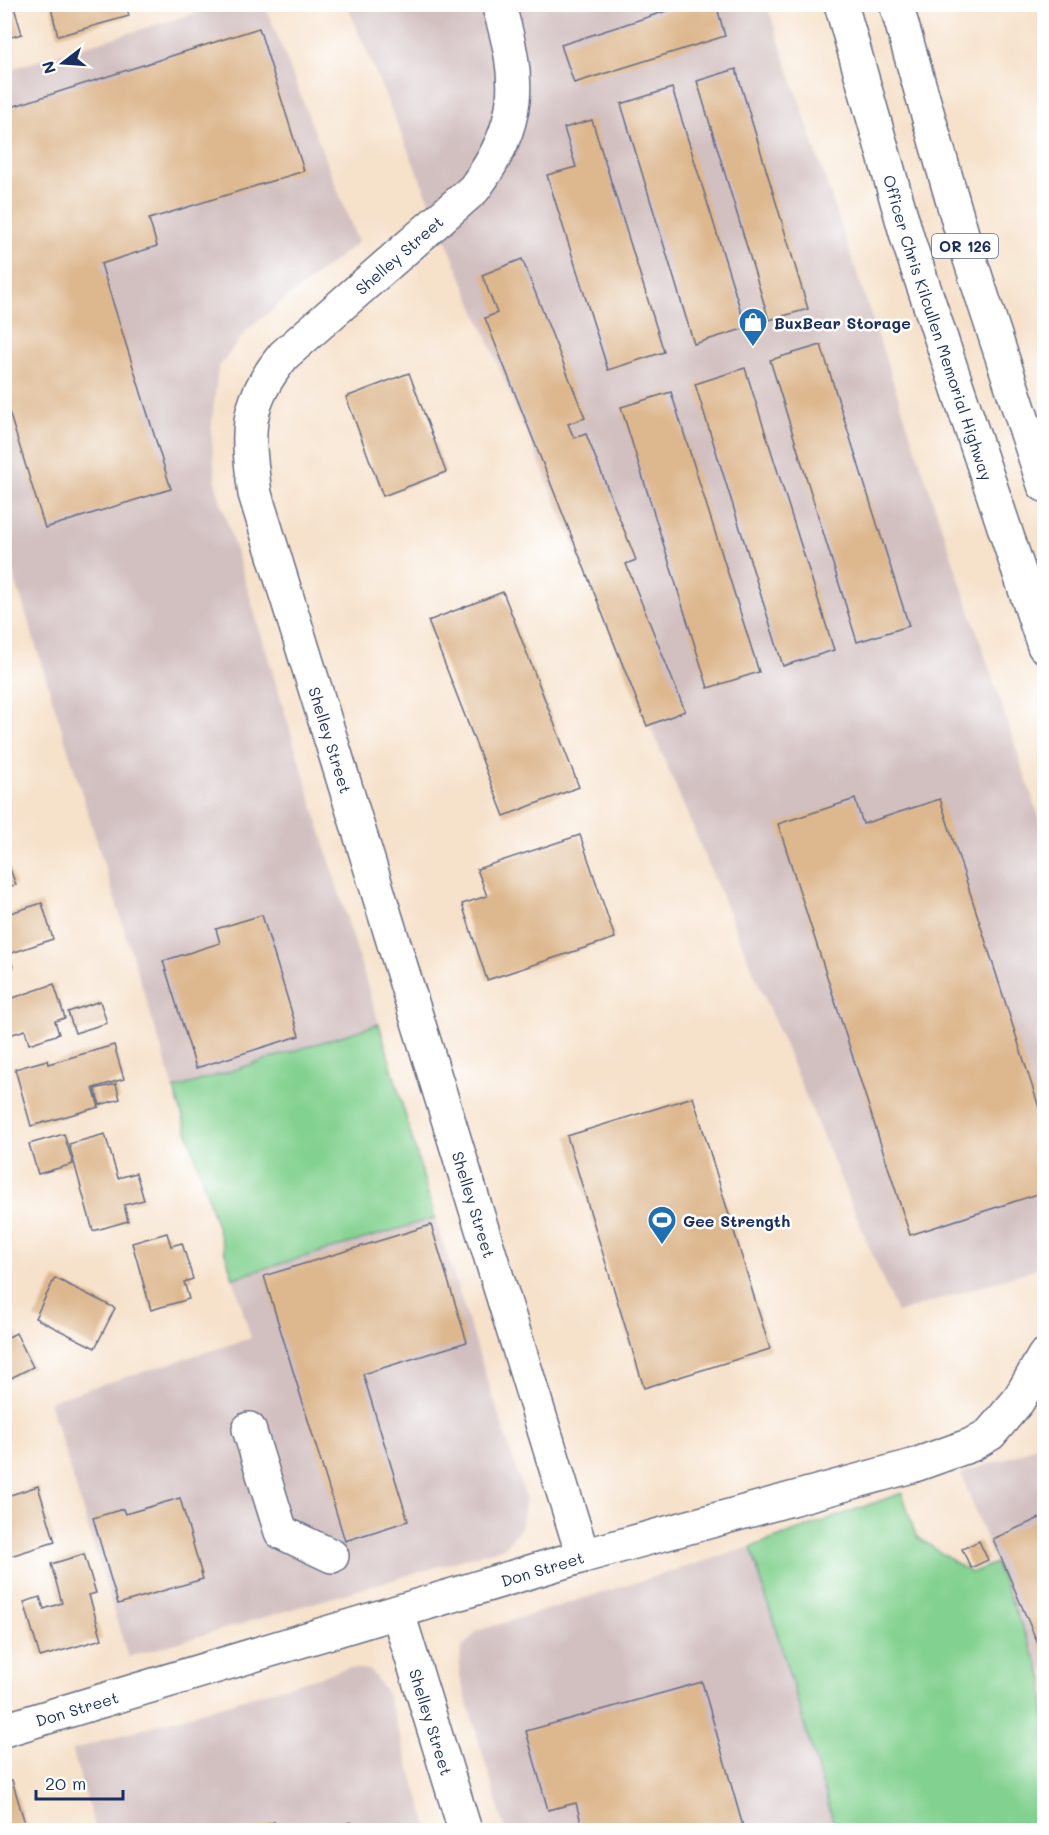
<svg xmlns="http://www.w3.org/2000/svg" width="1049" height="1835" font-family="Mali,sans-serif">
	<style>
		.industrial { fill: #d2bfc0 }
		.green { fill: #83d190; stroke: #4f8077; stroke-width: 1.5 }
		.building { fill: #ddb78e }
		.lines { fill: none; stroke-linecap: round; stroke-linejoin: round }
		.minor-casing { stroke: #686d84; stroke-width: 36 }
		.highway-casing { stroke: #686d84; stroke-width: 36 }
		.minor { stroke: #fff; stroke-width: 33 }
		.highway { stroke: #fff; stroke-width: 33 }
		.labels { text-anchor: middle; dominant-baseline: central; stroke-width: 5; stroke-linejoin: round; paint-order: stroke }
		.shield { fill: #fff; stroke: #5f6d8e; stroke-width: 1.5 }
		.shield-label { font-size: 15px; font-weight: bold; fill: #1b2f5e }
		.street-label { font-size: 16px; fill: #1b2f5e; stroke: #fff }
		.poi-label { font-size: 16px; font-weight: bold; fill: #1b2f5e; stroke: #fff; text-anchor: start }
	</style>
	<rect width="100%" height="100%" fill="#fff"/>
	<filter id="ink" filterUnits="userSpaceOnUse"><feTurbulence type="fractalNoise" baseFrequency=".0167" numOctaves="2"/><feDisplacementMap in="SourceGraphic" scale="12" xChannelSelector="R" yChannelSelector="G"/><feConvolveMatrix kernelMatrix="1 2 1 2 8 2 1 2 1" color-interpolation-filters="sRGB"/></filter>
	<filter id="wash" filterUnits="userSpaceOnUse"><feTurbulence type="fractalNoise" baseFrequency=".008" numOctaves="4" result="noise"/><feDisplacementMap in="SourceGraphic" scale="24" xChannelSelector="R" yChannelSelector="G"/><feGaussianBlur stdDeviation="1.35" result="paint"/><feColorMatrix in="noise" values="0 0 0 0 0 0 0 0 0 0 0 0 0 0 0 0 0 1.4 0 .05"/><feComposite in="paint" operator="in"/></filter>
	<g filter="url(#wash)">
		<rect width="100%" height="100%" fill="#f6e1ca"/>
		<g class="industrial">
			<polygon points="221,5 265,5 358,242 247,330 218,368 211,431 216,485 379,1024 174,1089 5,547 4,71"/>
			<polygon points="347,5 767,5 1044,832 1044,1266 897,1313"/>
			<polygon points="435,1218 526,1499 521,1527 505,1547 128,1657 49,1401 251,1338 233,1278"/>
			<polygon points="1044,1442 1044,1679 995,1563 961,1473 1017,1455"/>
			<polygon points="751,1547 836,1830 505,1830 459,1674 461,1649 477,1631"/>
			<polygon points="348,1668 370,1670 387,1694 429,1830 96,1830 72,1750"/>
		</g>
		<g class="green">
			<polygon points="379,1024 435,1218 233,1278 174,1089"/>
			<polygon points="902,1493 916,1536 971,1573 995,1563 1044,1679 1044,1830 836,1830 751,1547"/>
		</g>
		<g id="blocks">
			<g class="building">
				<polygon points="4,4 13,4 22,34 4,39"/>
				<polygon points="50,4 126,4 129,16 58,36"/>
				<polygon points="688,4 716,4 725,36 574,83 561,45"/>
				<polygon points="259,28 304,171 149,219 157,246 101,264 171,489 45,528 5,399 5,109"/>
				<polygon points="736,69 808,309 769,320 697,81"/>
				<polygon points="672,88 746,328 694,344 621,104"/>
				<polygon points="592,120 664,352 608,370 547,175 576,167 564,128"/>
				<polygon points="522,259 585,418 568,424 574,438 586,434 636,560 626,564 685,711 647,726 485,318 497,313 482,275"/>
				<polygon points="821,345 909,626 857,642 770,360"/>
				<polygon points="745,368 834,650 783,666 695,384"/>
				<polygon points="409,373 446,472 383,496 346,397"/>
				<polygon points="671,392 759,672 708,688 621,407"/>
				<polygon points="503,592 579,787 504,816 428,621"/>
				<polygon points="855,799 863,824 940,799 1044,1123 1044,1192 910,1235 778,824"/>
				<polygon points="580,835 615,938 487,980 462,904 487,896 477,869"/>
				<polygon points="4,853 16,885 4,888"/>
				<polygon points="42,903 53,939 9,954 13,968 4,971 4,915"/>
				<polygon points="262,915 299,1036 196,1068 163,961 220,943 216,929"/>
				<polygon points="54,984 65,1018 55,1021 59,1034 29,1044 25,1030 4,1037 4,1001"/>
				<polygon points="100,1001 107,1023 75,1033 68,1012"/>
				<polygon points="114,1045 124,1079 93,1088 99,1107 31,1126 15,1069 47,1060 48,1064"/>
				<polygon points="116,1084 120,1099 100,1105 95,1089"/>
				<polygon points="693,1097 770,1349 644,1388 567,1136"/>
				<polygon points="64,1134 73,1164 38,1174 29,1144"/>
				<polygon points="105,1134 118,1178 136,1173 144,1200 124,1205 128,1221 93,1231 69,1144"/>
				<polygon points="431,1225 467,1342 363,1374 408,1521 345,1541 264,1276"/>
				<polygon points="167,1233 171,1246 182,1243 193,1279 184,1282 189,1299 151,1310 132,1243"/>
				<polygon points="55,1278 115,1308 95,1348 35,1318"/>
				<polygon points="16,1333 33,1367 5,1381 5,1339"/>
				<polygon points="38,1486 55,1542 4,1558 4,1497"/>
				<polygon points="180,1498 203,1579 118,1604 93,1518 123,1509 125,1514"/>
				<polygon points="1044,1516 1044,1658 993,1539"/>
				<polygon points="979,1541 988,1560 971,1568 962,1549"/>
				<polygon points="84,1554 96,1593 89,1595 102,1639 40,1657 24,1602 40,1597 44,1609 62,1603 51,1564"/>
				<polygon points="702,1682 744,1830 583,1830 576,1803 548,1810 526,1731"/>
				<polygon points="12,1780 27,1830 4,1830 4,1782"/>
				<polygon points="274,1822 277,1830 249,1830"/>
				<polygon points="351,1822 354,1830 324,1830"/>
			</g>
		</g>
	</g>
	<g filter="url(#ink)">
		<use href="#blocks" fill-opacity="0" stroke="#686d84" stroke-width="1.5"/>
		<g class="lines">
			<g class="minor-casing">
				<g id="minor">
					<path id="s1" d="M498,4C522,81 522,123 474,189L284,355C243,405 247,433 255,494L583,1556"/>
					<polyline points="249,1429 281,1532 332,1556"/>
					<path id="s2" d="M398,1613L465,1830"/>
					<path id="s3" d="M4,1730L583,1556L912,1466L971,1445L990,1434L1018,1401L1044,1356"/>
				</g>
			</g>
			<g class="highway-casing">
				<g id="highway">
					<path id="s4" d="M841,4L908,240L1044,646"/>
					<polyline points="896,4 965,244 1044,485"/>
				</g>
			</g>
			<use href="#minor" class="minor"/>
			<use href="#highway" class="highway"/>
		</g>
	</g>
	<defs>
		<g id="shop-pin" transform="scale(1.5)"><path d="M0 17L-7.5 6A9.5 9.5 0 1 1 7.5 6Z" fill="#1f6fb2" stroke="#fff"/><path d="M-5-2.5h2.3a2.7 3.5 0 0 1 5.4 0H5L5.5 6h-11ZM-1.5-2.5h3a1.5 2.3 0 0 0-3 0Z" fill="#fff"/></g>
		<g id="stadium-pin" transform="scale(1.5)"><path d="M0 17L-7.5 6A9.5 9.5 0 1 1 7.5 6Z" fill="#1f6fb2" stroke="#fff"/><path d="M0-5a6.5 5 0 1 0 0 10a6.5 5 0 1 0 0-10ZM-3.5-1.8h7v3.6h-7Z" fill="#fff"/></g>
	</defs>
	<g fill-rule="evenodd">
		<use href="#shop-pin" x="753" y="322"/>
		<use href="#stadium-pin" x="662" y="1220"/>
	</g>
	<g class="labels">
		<rect class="shield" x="932" y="234" width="66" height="24" rx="4.5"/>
		<g class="shield-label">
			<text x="965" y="246">OR 126</text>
		</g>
		<g class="street-label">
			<text transform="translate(399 255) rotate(-41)">Shelley Street</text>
			<text stroke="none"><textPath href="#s4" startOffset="338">Officer Chris Kilcullen Memorial Highway</textPath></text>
			<text stroke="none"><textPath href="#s1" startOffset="854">Shelley Street</textPath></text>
			<text stroke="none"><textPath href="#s1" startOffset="1340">Shelley Street</textPath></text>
			<text stroke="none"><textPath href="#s3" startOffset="562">Don Street</textPath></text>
			<text stroke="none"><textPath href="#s3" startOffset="76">Don Street</textPath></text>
			<text stroke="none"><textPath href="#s2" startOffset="114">Shelley Street</textPath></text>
		</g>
		<g class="poi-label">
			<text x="774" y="322">BuxBear Storage</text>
			<text x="683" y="1220">Gee Strength</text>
		</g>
	</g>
	<rect width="1049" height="1835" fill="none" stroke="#fff" stroke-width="24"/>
	<g transform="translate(63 63) rotate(253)" stroke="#ffffff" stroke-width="4.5" paint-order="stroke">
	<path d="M0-4.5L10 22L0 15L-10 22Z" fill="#1b2f5e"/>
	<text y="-9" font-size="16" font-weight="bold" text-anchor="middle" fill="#1b2f5e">N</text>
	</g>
	<path d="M36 1790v9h87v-9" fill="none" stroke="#1b2f5e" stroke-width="3"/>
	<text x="45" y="1790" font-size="18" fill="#1b2f5e" stroke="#ffffff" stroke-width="4.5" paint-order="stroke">20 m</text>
</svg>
